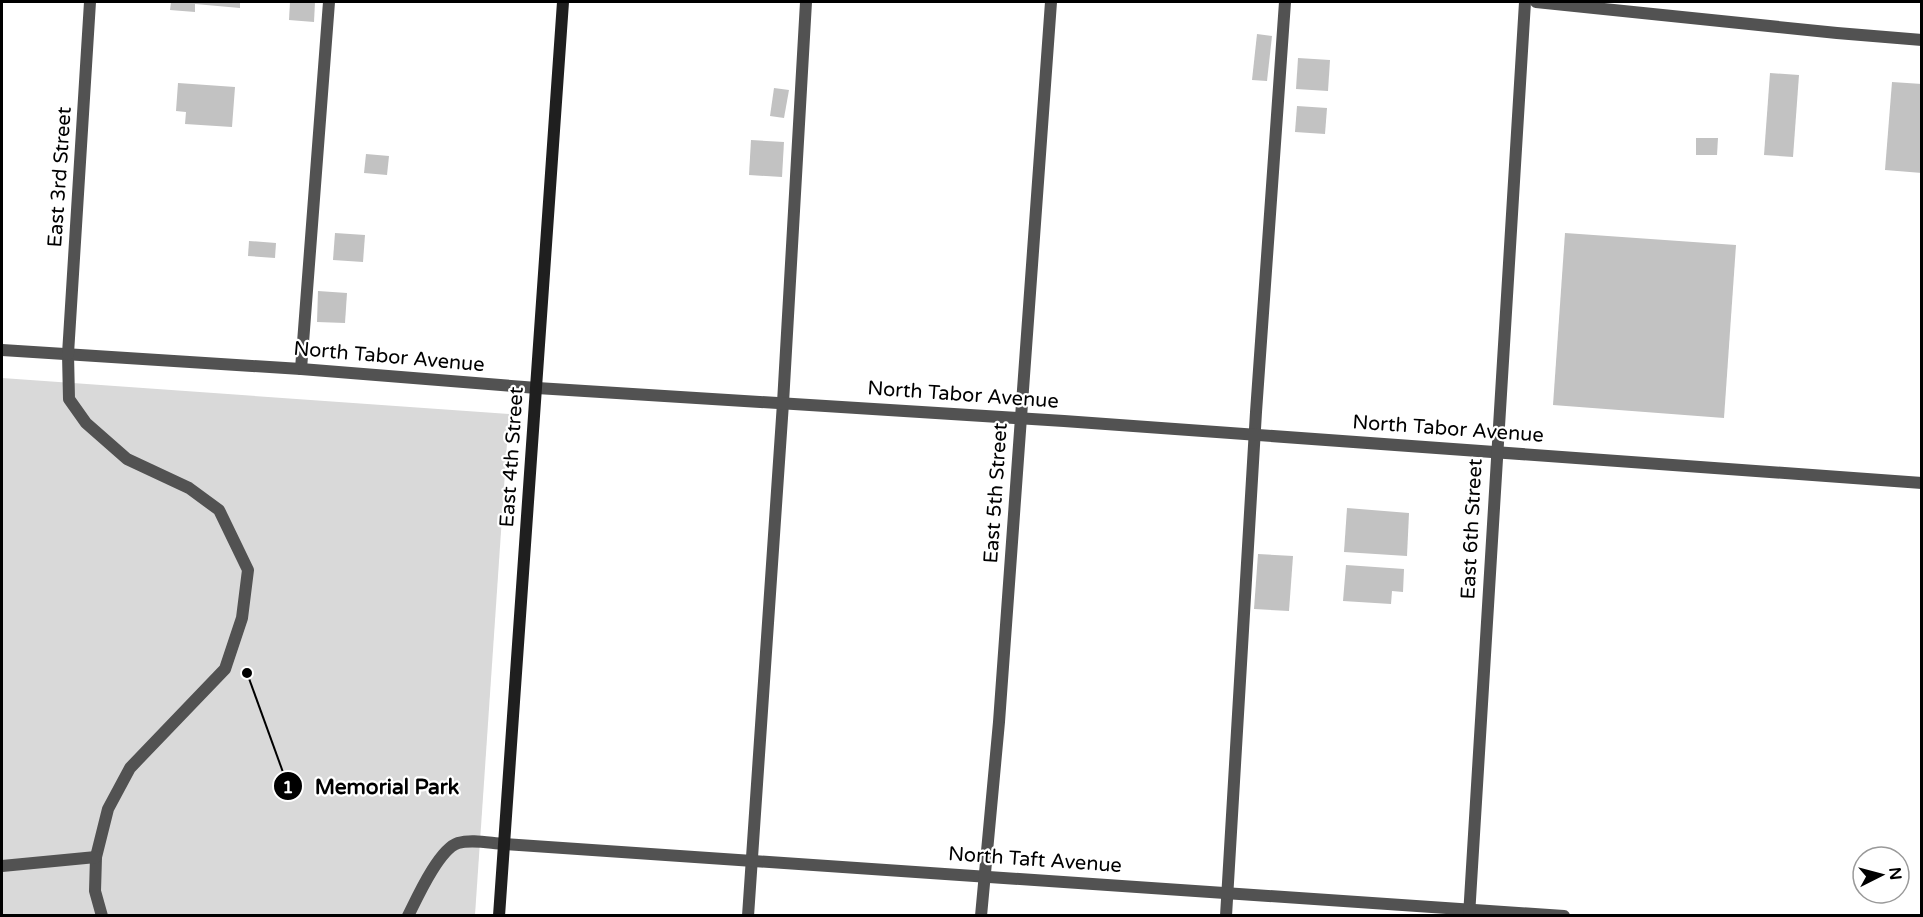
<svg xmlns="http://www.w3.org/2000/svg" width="1923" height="917" font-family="'Varela Round',sans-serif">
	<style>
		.green { fill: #d9d9d9 }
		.building { fill: #c2c2c2 }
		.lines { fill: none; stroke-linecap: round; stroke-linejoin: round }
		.service { stroke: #525252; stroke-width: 12 }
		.minor { stroke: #525252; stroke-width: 12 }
		.secondary { stroke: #1f1f1f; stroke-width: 12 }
		.labels { text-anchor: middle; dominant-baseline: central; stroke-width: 4.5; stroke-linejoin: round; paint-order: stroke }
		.street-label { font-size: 20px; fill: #000; stroke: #fff }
		.leader { fill: none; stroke: #000; stroke-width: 2 }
		.callout-dot { fill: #000; stroke: #fff; stroke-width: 2 }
		.mark-label { font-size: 18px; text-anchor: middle; font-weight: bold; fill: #fff }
		.callout-label { font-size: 21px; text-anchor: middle; font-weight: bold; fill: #000; stroke: #fff; stroke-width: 4.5; stroke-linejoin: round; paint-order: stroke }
	</style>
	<rect width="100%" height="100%" fill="#fff"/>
	<polygon class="green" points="2,378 509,414 475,915 2,915"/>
	<g class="building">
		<polygon points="171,2 240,2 240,8 195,4 195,12 170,10"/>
		<polygon points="290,2 315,2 314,22 289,20"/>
		<polygon points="1257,34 1272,36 1267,81 1252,80"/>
		<polygon points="1298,58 1330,60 1328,91 1296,89"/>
		<polygon points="1770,73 1799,75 1793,157 1764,155"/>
		<polygon points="1892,82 1922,84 1922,173 1885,170"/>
		<polygon points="178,83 235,87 232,127 185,124 186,112 176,111"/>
		<polygon points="774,88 789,90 784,118 770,116"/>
		<polygon points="1297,106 1327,108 1325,134 1295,132"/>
		<polygon points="1696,138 1718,138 1717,155 1696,155"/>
		<polygon points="751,140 784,142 782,177 749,175"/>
		<polygon points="366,154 389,156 387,175 364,173"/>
		<polygon points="335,233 365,235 363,262 333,260"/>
		<polygon points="1565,233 1736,245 1724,418 1553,405"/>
		<polygon points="249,241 276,243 275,258 248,256"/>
		<polygon points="318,291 347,293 345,323 317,322"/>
		<polygon points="1347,508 1409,513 1407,556 1344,552"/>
		<polygon points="1258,554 1293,556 1289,611 1254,609"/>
		<polygon points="1346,565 1404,569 1403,592 1392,591 1391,604 1343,601"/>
	</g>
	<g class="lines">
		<g class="service">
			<polyline points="68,354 69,399 86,423 127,459 189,488 219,510 248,570 242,618 225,669 130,768 108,809 96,857 95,891 102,916"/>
			<polyline points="301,369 329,2"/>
			<polyline points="2,866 96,857"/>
			<path d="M408,916C417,898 439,849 458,843C472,839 489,843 504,844"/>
			<polyline points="748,916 783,403 806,2"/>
			<polyline points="1226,916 1256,412 1285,2"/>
		</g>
		<g class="minor">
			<polyline points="1536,2 1837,33 1922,40"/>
			<polyline points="2,350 301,369 537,388 1064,421 1922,483"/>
			<polyline points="68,354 90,2"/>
			<polyline points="504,844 1564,916"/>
			<polyline points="981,916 999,722 1051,2"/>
			<polyline points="1469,916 1525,2"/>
		</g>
		<polyline class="secondary" points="499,916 563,2"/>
	</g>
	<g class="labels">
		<g class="street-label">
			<text transform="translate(60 177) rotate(-86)">East 3rd Street</text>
			<text transform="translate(389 357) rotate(5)">North Tabor Avenue</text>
			<text transform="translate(963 395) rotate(4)">North Tabor Avenue</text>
			<text transform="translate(1448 429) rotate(4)">North Tabor Avenue</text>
			<text transform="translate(512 457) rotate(-86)">East 4th Street</text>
			<text transform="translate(996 493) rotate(-86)">East 5th Street</text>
			<text transform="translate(1472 529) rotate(-87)">East 6th Street</text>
			<text transform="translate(1035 860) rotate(4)">North Taft Avenue</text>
		</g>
	</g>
	<path class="leader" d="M247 673L288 786"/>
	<g class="callout-dot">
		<circle cx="247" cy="673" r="6"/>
		<circle cx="288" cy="786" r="15"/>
	</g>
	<g class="mark-label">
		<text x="288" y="793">1</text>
	</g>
	<g class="callout-label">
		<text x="387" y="794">Memorial Park</text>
	</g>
	<rect width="1923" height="917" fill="none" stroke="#000000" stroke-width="6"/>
	<g transform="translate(1881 875) rotate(84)"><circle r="28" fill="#ffffff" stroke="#999999" stroke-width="1.5"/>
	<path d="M0-4.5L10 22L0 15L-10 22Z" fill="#000000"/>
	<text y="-9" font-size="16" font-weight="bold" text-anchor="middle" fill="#000000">N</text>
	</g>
</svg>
